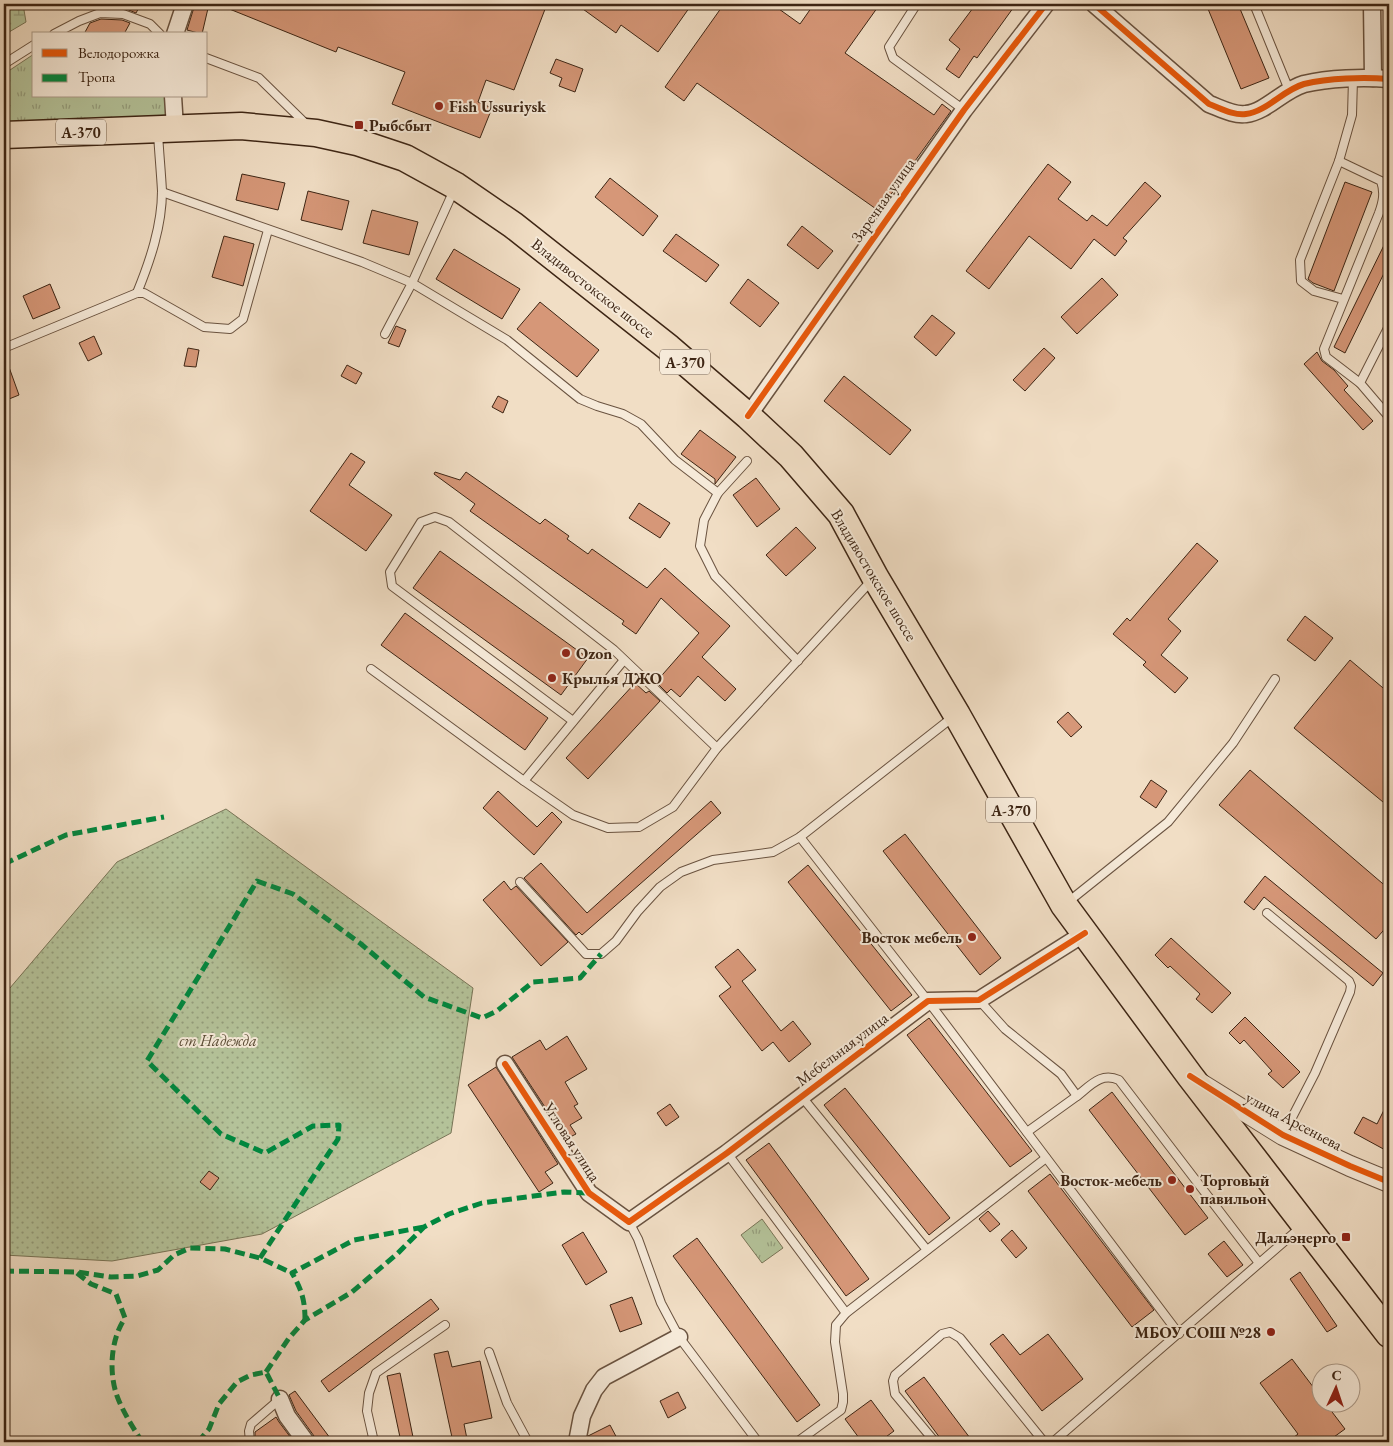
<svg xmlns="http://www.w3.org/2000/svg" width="1393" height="1446" font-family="'EB Garamond',serif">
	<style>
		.grass { fill: url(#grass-tufts); stroke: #787456 }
		.wetland { fill: url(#wetland-marsh); stroke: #787456 }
		.garden { fill: url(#garden-dots); stroke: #787456 }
		.building { fill: #d69778; stroke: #3d2514 }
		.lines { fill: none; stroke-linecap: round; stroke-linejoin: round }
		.service-casing { stroke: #6a5340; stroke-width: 10 }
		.minor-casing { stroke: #6a5340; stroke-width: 19 }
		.tertiary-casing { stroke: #6a5340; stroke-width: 22 }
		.trunk-casing { stroke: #3d2514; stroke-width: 29 }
		.service { stroke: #f6ead9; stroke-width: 8 }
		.minor { stroke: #f6ead9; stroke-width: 16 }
		.tertiary { stroke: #f6ead9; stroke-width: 20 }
		.trunk { stroke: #f1dec5; stroke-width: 26 }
		.quiet { stroke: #00873e; stroke-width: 5; stroke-dasharray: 10 5; stroke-linecap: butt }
		.cycleway-casing { stroke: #f6ead9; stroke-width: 9 }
		.cycleway { stroke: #e8590c; stroke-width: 6 }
		.poi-dot { fill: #8f2418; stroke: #f6ead9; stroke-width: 2 }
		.labels { text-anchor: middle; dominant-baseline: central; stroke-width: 4; stroke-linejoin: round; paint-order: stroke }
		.shield { fill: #f6ead9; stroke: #74604f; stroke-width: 1 }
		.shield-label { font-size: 15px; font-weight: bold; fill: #3d2514 }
		.poi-label { font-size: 16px; font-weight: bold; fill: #3d2514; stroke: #f6ead9; text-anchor: start }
		.street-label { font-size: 16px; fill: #3d2514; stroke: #f6ead9 }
		.park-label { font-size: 16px; font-style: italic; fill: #5b4c35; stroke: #f6ead9 }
	</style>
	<defs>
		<pattern id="grass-tufts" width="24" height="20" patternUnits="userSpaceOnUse" patternTransform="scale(1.25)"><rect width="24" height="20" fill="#b4c299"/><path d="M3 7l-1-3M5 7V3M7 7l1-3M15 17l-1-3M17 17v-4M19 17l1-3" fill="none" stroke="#949d7c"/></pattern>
		<pattern id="wetland-marsh" width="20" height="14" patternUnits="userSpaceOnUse" patternTransform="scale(1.25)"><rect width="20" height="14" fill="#b4c299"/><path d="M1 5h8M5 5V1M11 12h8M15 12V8" fill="none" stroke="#949d7c"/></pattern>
		<pattern id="garden-dots" width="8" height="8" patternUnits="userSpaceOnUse" patternTransform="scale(1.25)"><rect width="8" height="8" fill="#b4c299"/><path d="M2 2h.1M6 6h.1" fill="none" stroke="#949d7c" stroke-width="1.8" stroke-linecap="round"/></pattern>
	</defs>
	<rect width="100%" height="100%" fill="#f1dec5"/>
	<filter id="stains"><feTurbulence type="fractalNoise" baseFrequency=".004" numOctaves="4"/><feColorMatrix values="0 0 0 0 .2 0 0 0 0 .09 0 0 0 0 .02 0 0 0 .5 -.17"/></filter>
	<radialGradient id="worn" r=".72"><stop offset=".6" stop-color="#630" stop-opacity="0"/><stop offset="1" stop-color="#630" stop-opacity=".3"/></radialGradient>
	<g class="grass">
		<polygon points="34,54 34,96 168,96 169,115 4,124 4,74"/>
		<polygon points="762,1219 783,1248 762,1263 741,1235"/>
	</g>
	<polygon class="wetland" points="4,4 23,4 26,22 4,35"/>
	<polygon class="garden" points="226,809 473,988 451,1133 262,1234 112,1261 4,1255 4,995 117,862"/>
	<g class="building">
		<polygon points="101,4 141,4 136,13 124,8 99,8"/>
		<polygon points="195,4 209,4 202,34 187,30"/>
		<polygon points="217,4 547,4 514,90 486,80 478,102 492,108 480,138 392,104 405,72 338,47 336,52"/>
		<polygon points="576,4 692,4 658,52 621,25 616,33"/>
		<polygon points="724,4 772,4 800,24 814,4 880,4 845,53 934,115 942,104 951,111 879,211 697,83 684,101 665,87"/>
		<polygon points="976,4 1016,4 977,58 974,56 959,78 946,69 960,49 949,40"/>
		<polygon points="1206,4 1238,4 1269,78 1241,89"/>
		<polygon points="101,19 122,20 130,23 124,34 84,34 90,23"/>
		<polygon points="556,59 583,69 575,92 559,86 562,78 550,73"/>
		<polygon points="1048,164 1071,182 1058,199 1087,221 1092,215 1107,226 1145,182 1161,196 1123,238 1127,241 1115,256 1094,239 1071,269 1029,236 989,289 966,271"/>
		<polygon points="242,174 285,183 278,210 236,200"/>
		<polygon points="610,178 658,216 643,236 595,197"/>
		<polygon points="1345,182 1372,192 1334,291 1313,283 1308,279"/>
		<polygon points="308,191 349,201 342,230 301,220"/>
		<polygon points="372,210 418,222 409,255 363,243"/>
		<polygon points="802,226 833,251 818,269 787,245"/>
		<polygon points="676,234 719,265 706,282 663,251"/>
		<polygon points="1389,235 1389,263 1345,353 1334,347"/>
		<polygon points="224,236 254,244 243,286 212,277"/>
		<polygon points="454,249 520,289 502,319 436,279"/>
		<polygon points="1102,278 1118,295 1077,334 1061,317"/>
		<polygon points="748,279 779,303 760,327 730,303"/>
		<polygon points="50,284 60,308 33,319 23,296"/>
		<polygon points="540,302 599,350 577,377 517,329"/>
		<polygon points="932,315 955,333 936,356 914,337"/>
		<polygon points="396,326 406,330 399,347 388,343"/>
		<polygon points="94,336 102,354 88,361 79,343"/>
		<polygon points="188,348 199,350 196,367 184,366"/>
		<polygon points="1044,348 1055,358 1025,391 1013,380"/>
		<polygon points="1317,352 1322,361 1334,370 1348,386 1344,390 1373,421 1363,430 1304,364"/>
		<polygon points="5,356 19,395 4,401 4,357"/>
		<polygon points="347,365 362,373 356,384 341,376"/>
		<polygon points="844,376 911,430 890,455 824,401"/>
		<polygon points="498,396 508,401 503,413 492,407"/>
		<polygon points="700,430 736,457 715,484 715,479 681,454"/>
		<polygon points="351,453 365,462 349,485 392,515 366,551 310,511"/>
		<polygon points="435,472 460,480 466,472 540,524 545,519 569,536 567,539 588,554 592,549 647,588 665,568 730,626 702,657 736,689 725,701 698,676 680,697 671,689 667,693 656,682 699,633 661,598 636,634 622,624 624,621 470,511 475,504 434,474"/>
		<polygon points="756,478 780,509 757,527 733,495"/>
		<polygon points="639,503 670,523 660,538 629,518"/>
		<polygon points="796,527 816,548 786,576 766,555"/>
		<polygon points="1197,543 1218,561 1168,619 1181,631 1161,655 1188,678 1175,693 1143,665 1146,662 1113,634 1127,618 1130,621"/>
		<polygon points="440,551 588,658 561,695 413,588"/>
		<polygon points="405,613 548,718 525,750 381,645"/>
		<polygon points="1305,616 1333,638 1315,661 1287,640"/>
		<polygon points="1350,660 1389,693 1389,807 1294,728"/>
		<polygon points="635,683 646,693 649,691 660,701 588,779 566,758"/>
		<polygon points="1068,712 1082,727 1071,737 1057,722"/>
		<polygon points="1250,770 1389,889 1389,924 1376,939 1219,805"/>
		<polygon points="1151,780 1167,791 1156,808 1140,797"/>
		<polygon points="498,791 537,827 552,812 562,822 534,855 483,808"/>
		<polygon points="711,801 721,813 582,935 579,932 576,935 524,878 541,863 587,913"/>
		<polygon points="905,834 1001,958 980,975 883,851"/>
		<polygon points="808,865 912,995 891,1011 788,882"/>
		<polygon points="1265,876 1383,973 1373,986 1264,897 1254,910 1244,902"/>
		<polygon points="504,881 511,890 516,886 568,942 541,966 483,900"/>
		<polygon points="1171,938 1231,993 1212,1013 1196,999 1200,994 1170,966 1168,968 1155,955"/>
		<polygon points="738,949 756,970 742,981 781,1031 793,1021 811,1044 789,1062 773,1042 762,1051 719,996 731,987 715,967"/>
		<polygon points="1245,1017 1300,1072 1283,1088 1268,1074 1272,1071 1244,1040 1240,1044 1229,1033"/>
		<polygon points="929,1018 1032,1151 1010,1167 907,1035"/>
		<polygon points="567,1036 587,1069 565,1082 578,1104 574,1106 582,1118 570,1125 576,1134 566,1139 512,1057 540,1040 546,1050"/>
		<polygon points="496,1067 558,1164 545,1172 553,1183 539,1192 468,1085"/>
		<polygon points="845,1088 950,1218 929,1235 824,1105"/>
		<polygon points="1112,1092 1208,1218 1185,1235 1089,1110"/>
		<polygon points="1389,1100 1389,1152 1354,1133 1363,1117 1377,1124"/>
		<polygon points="670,1104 679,1117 666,1126 657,1113"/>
		<polygon points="769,1143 869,1279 846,1296 746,1160"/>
		<polygon points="209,1171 219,1178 210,1190 200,1182"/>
		<polygon points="1050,1174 1154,1310 1132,1327 1028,1191"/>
		<polygon points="988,1211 1000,1224 990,1232 979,1219"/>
		<polygon points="1012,1230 1027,1248 1016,1258 1001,1240"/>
		<polygon points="583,1232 607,1272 586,1285 562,1245"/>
		<polygon points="697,1238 820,1405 797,1422 673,1256"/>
		<polygon points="1224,1241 1243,1265 1227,1277 1208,1254"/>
		<polygon points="1300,1272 1337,1326 1327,1332 1290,1279"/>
		<polygon points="632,1297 642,1324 620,1332 610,1305"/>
		<polygon points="431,1299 439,1309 329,1392 321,1381"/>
		<polygon points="1003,1334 1020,1355 1048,1334 1083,1379 1042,1411 990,1344"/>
		<polygon points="448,1351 452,1367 480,1361 492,1418 464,1424 467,1439 453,1442 434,1354"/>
		<polygon points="1292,1359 1320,1396 1320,1404 1326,1404 1345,1429 1327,1442 1288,1442 1298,1434 1260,1383"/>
		<polygon points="400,1373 414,1442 401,1442 387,1376"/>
		<polygon points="924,1377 973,1442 943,1442 905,1391"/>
		<polygon points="295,1391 333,1442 316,1442 314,1436 296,1411 289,1395"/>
		<polygon points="678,1392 686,1408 668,1418 660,1401"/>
		<polygon points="871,1400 894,1431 879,1442 862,1442 845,1419"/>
		<polygon points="276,1417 279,1422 294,1442 260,1442 255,1436 255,1432"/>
		<polygon points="610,1425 619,1442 587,1442 588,1436"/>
	</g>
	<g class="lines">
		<g class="service-casing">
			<g id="service">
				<polyline points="1254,4 1289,90"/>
				<polyline points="916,5 889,47 893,58 964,110"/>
				<polyline points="54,34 79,21 100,13 123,14 150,24 160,34"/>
				<polyline points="206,58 259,78 307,125"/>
				<polyline points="4,64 34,45"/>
				<path d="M1339,161L1381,181C1385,193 1383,202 1379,213L1324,349L1326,357L1360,383"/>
				<polyline points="162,192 362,262 412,283 507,340 580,399 597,406 623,414 641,424 675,460 718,493"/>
				<path d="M137,293C150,261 162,226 162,191C161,172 159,152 158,133"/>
				<polyline points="1343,299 1314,291 1301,281 1300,260 1339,161 1352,115 1353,79"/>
				<polyline points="1389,326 1360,383 1389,417"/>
				<polyline points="385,334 412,283 454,190"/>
				<polyline points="4,348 137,293 144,293 204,327 230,329 243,319 268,230"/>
				<polyline points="747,461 718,493 704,520 700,546 715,576 798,661"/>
				<polyline points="371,669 524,781 573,815 608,828 639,827 673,807 717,748 872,580"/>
				<polyline points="573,721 392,586 390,572 421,522 435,517 449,522 614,650 717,748"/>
				<polyline points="524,781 624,660"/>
				<polyline points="800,837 928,1001 1179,1334"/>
				<polyline points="520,882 586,954 601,954 616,941 638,911 660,887 681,872 713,860 773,852 800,837 953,717"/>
				<polyline points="1068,902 1168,822 1233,743 1275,679"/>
				<polyline points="1267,913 1349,981 1351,986 1350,992 1315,1073 1283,1135"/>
				<path d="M979,1000L1005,1029L1061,1074L1077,1096C1091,1085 1101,1072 1119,1080L1259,1263"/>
				<polyline points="802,1097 927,1250"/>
				<polyline points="1027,1132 1077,1096"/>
				<polyline points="727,1153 846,1313"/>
				<polyline points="629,1222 638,1239 661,1303 679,1337 758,1442"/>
				<polyline points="489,1352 507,1403 528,1442"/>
				<polyline points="250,1442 249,1431 251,1424 280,1399"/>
				<polyline points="374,1442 367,1411 369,1393 376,1373 445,1325"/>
				<polyline points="797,1442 841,1410 843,1402 843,1394 835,1342 836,1325 846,1313 1046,1158"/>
				<polyline points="935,1442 895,1394 893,1381 895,1375 942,1334 950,1332 960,1338 1044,1442"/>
				<polyline points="1053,1442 1301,1227"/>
			</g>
		</g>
		<g class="minor-casing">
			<g id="minor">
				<path d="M1094,4L1209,104C1220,108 1234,116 1246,114C1266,112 1283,90 1304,84C1329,78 1363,77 1389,79"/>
				<polyline points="1372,4 1373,78"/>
				<polyline points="175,34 185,4"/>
				<polyline points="173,96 175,128"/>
				<polyline points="748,416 964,110 1046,4"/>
				<polyline points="505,1064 589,1193 629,1222 727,1153 928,1001 979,1000 1085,933"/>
				<polyline points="280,1399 287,1416 306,1442"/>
				<polyline points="577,1442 582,1416 594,1390 604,1377 679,1337"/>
			</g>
		</g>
		<g class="tertiary-casing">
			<polyline id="tertiary" points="1201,1084 1283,1135 1350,1166 1389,1182"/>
		</g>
		<g class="trunk-casing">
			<polyline id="trunk" points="4,135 241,126 316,133 357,142 405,158 456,186 513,225 669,348 748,416 791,456 841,514 875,577 957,715 1064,905 1190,1076 1389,1334"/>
		</g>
		<use href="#service" class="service"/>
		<use href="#minor" class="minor"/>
		<use href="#tertiary" class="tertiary"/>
		<use href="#trunk" class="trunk"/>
		<g class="quiet">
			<polyline points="4,864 66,835 164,817"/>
			<polyline points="260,1258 338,1139 339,1125 313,1126 265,1153 221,1134 147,1061 257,881 293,894 361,944 424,997 482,1018 497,1011 533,982 580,978 601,954"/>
			<polyline points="4,1271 77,1272 111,1277 137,1276 158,1270 174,1255 190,1248 225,1249 260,1258 292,1273"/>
			<path d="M77,1273L91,1284L116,1294L125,1318C110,1340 108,1376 119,1401C125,1415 134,1429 142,1442"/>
			<path d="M305,1320C305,1301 302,1290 292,1273L354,1240L424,1227"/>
			<polyline points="266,1372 289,1338 305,1320 352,1292 397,1254 424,1227 449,1214 482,1203 564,1192 589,1193"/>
			<polyline points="198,1442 209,1429 219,1404 237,1382 251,1375 266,1372 280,1399"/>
		</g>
		<g class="cycleway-casing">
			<g id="cycleway">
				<path d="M1094,4L1209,104C1220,108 1234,116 1246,114C1266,112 1283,90 1304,84C1329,78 1363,77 1389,79"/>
				<polyline points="748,416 964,110 1046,4"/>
				<polyline points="505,1064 589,1193 629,1222 727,1153 928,1001 979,1000 1085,933"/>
				<polyline points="1190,1076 1283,1135 1350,1166 1389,1182"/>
			</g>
		</g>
		<use href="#cycleway" class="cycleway"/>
	</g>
	<g class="poi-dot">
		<circle cx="439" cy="106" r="5"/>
		<rect x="354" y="120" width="10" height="10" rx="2.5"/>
		<circle cx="566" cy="653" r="5"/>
		<circle cx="552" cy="678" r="5"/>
		<circle cx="972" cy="937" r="5"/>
		<circle cx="1172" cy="1180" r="5"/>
		<circle cx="1190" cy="1189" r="5"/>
		<rect x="1341" y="1232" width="10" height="10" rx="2.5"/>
		<circle cx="1271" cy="1332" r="5"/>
	</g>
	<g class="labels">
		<g class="shield">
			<rect x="56" y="119.5" width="50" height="25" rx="4"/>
			<rect x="660" y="349.5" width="50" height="25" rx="4"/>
			<rect x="986" y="797.5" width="50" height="25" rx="4"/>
		</g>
		<g class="shield-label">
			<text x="81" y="132">А-370</text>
			<text x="685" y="362">А-370</text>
			<text x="1011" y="810">А-370</text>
		</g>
		<g class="poi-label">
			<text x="449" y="106">Fish Ussuriysk</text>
			<text x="369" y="125">Рыбсбыт</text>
			<text x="576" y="653">Ozon</text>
			<text x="562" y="678">Крылья ДЖО</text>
			<text x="962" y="937" text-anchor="end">Восток мебель</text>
			<text x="1162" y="1180" text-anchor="end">Восток-мебель</text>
			<text x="1200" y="1180">Торговый<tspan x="1200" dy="18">павильон</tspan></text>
			<text x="1336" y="1237" text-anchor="end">Дальэнерго</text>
			<text x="1261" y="1332" text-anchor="end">МБОУ СОШ №28</text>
		</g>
		<g class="street-label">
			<text transform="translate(883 200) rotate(-55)">Заречная улица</text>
			<text transform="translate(593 288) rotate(38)">Владивостокское шоссе</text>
			<text transform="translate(874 575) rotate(59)">Владивостокское шоссе</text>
			<text transform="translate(842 1049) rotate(-37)">Мебельная улица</text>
			<text transform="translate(1294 1121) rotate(28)">улица Арсеньева</text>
			<text transform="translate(572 1142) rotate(57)">Угловая улица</text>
		</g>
		<g class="park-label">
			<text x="218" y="1040">ст Надежда</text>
		</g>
	</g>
	<rect width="1393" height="1446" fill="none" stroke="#f1dec5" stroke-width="20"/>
	<rect x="5" y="5" width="1383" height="1436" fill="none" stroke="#3d2514" stroke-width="2.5"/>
	<rect x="10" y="10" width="1373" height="1426" fill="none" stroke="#3d2514"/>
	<rect x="32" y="32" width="175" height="65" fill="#f6ead9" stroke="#ac9b8a"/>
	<rect x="42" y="49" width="25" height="8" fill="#e8590c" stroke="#ac9b8a"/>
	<text x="78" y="58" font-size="15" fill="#3d2514">Велодорожка</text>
	<rect x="42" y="74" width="25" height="8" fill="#00873e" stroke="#ac9b8a"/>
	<text x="78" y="82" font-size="15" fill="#3d2514">Тропа</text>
	<g transform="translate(1336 1388) rotate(3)"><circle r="24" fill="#f6ead9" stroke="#ac9b8a"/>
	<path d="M0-4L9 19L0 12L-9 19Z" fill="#8f2418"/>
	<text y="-8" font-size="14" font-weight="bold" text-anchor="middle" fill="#3d2514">С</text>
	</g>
	<rect width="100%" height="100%" filter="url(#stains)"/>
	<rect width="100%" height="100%" fill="url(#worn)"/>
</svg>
